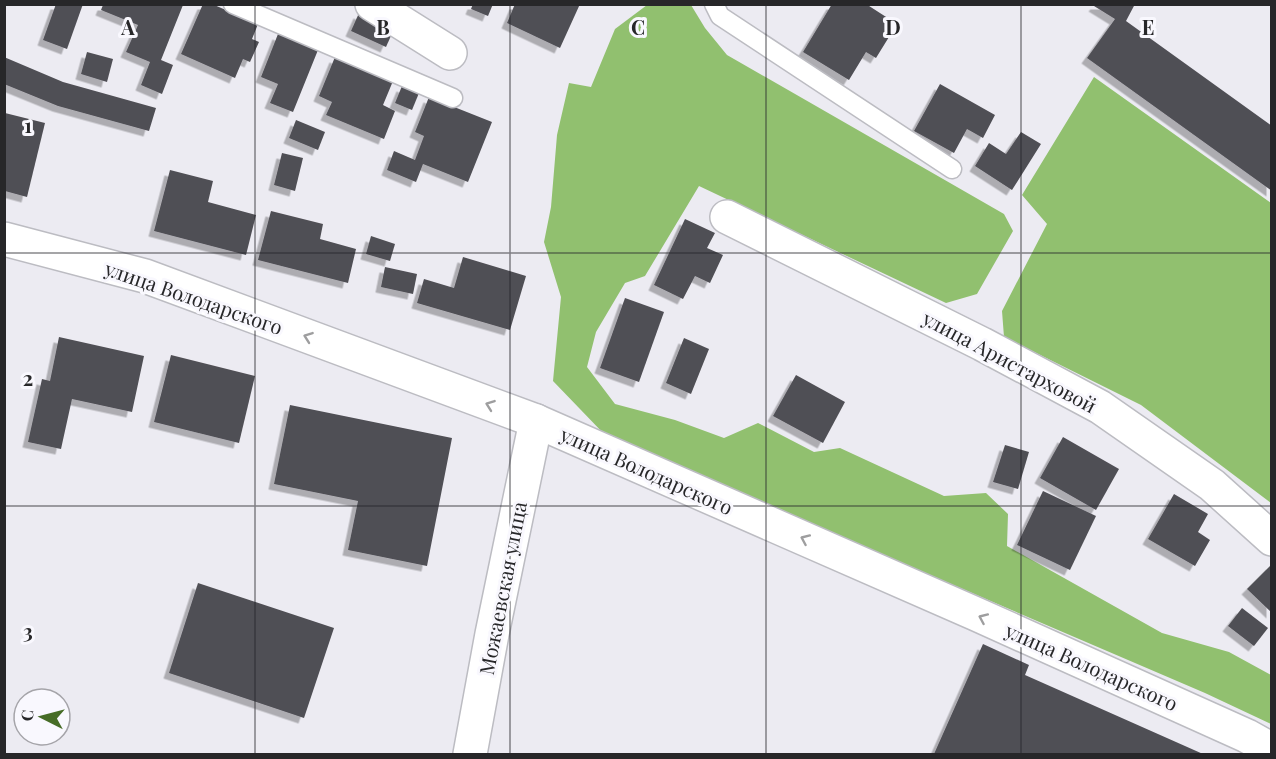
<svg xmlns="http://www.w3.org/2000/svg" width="1276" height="759" font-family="'Playfair Display',serif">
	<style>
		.forest { fill: #91c06f }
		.building { fill: #504f55; filter: url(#shadow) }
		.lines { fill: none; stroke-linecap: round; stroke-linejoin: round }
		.service-casing { stroke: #bcbcc2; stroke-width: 21 }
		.minor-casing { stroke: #bcbcc2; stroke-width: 36 }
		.tertiary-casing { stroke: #bcbcc2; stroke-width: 36 }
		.service { stroke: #fff; stroke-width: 18 }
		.minor { stroke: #fff; stroke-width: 33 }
		.tertiary { stroke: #fff; stroke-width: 33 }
		.oneway { stroke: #9e9e9f }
		.grid { fill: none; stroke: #272729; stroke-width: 1.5; stroke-opacity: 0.55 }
		.labels { text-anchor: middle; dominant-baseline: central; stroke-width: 6; stroke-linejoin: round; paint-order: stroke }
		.street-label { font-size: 20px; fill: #272729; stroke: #f9f8fe }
		.grid-label { font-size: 20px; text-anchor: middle; font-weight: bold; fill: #272729; stroke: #f9f8fe; stroke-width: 6; stroke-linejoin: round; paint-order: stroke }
	</style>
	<defs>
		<filter id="shadow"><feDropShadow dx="-5.5" dy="5.5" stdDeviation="0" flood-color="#0004"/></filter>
	</defs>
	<rect width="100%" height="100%" fill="#ecebf2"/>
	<g class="forest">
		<polygon points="647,5 691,5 705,28 727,55 1004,214 1013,231 977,294 946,303 699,186 645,276 625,283 596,332 587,367 615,404 675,420 724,438 758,423 814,452 840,448 944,496 986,493 1008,514 1007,546 1162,633 1229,652 1271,675 1271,724 1205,693 606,436 553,381 561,297 544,242 551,207 557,135 569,83 591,87 615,29"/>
		<polygon points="1094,77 1271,203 1271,503 1141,405 1004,337 1002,311 1047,224 1022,195"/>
	</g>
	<g class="building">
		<polygon points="56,4 83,4 67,49 43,40"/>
		<polygon points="203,4 212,4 258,24 252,39 259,42 250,62 243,59 235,78 181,54"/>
		<polygon points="473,4 493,4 488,16 471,9"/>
		<polygon points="515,4 580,4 560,48 507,23"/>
		<polygon points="832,4 866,4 897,24 876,58 866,52 849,80 803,52"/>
		<polygon points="1096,4 1135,4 1126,21 1272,126 1272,191 1087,58 1115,19 1094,6"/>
		<polygon points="103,5 183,5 161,60 173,65 162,94 141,85 150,62 126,52 138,25 101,10"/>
		<polygon points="359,13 394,29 386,47 351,31"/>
		<polygon points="278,34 318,50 293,112 270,103 278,84 261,77"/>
		<polygon points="87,52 113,59 107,82 81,74"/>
		<polygon points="4,57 63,82 156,108 149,131 58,106 4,84"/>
		<polygon points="335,57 393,81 383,105 395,111 384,139 326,115 332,102 319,96"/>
		<polygon points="940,84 995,115 983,138 967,129 954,153 914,131"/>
		<polygon points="402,86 419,93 412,110 395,103"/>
		<polygon points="429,97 492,122 468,182 423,164 416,182 387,170 394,151 415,160 424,136 415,132"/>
		<polygon points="5,113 45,123 27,197 5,191"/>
		<polygon points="296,120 325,132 318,150 289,138"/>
		<polygon points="1021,132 1041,144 1012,190 975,166 989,143 1006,154"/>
		<polygon points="282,153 303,158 295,191 274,185"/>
		<polygon points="170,170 213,181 208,202 256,215 246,255 154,231"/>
		<polygon points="271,211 323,224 320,239 356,249 348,283 258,260"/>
		<polygon points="685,219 715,233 707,248 723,255 710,283 695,276 683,299 654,285"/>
		<polygon points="371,236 395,244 390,261 366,254"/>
		<polygon points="463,257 526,276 510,330 417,303 424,279 454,288"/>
		<polygon points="385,267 417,274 413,294 381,287"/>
		<polygon points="625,298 664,312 639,382 600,368"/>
		<polygon points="59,337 144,356 132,412 72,399 61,449 28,442 42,379 50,381"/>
		<polygon points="684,338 709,349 691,394 666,383"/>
		<polygon points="171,355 255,376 239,443 154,422"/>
		<polygon points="796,375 845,402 823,443 773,416"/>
		<polygon points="290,405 452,438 427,566 348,550 358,501 274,484"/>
		<polygon points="1063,437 1119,469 1096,510 1040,478"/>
		<polygon points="1005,445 1029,452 1018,489 993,482"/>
		<polygon points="1043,491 1096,516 1070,570 1017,545"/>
		<polygon points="1174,494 1208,514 1198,532 1210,540 1195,566 1148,539"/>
		<polygon points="1272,564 1272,613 1247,589"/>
		<polygon points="198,583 334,628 304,718 169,673"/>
		<polygon points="1242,608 1268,628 1254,646 1228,626"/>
		<polygon points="983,644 1029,665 1025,675 1203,754 934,754"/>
	</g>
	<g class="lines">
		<g class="service-casing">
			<g id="service">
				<polyline points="233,4 453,98"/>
				<polyline points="714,4 720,16 952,169"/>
			</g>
		</g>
		<g class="minor-casing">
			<g id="minor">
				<polyline points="372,4 450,53"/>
				<polyline points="727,217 982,344 1100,407 1212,485 1272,539"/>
			</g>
		</g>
		<g class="tertiary-casing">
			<g id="tertiary">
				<polyline points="4,239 145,276 536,421 976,614 1247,736 1272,750"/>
				<polyline points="470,754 492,634 536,421"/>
			</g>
		</g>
		<use href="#service" class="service"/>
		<use href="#minor" class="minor"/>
		<use href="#tertiary" class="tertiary"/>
	</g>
	<defs><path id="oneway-chevron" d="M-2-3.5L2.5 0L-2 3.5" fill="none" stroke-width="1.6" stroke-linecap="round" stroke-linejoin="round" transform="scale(1.5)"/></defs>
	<g class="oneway">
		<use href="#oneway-chevron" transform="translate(308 337) rotate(-160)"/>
		<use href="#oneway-chevron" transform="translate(490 405) rotate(-160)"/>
		<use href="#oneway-chevron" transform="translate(805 539) rotate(-156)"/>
		<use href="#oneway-chevron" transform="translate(983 618) rotate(-156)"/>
	</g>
	<path class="grid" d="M255,4V754M510,4V754M766,4V754M1021,4V754M4,253H1272M4,506H1272"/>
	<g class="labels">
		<g class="street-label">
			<text transform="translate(194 297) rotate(19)">улица Володарского</text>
			<text transform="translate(1010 361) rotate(28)">улица Аристарховой</text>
			<text transform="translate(647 470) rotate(24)">улица Володарского</text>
			<text transform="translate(502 588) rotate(-79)">Можаевская улица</text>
			<text transform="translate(1092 666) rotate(24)">улица Володарского</text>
		</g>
	</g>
	<g class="grid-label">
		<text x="128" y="35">A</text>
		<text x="383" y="35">B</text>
		<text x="638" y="35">C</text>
		<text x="893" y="35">D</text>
		<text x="1148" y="35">E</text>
		<text x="28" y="133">1</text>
		<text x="28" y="386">2</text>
		<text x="28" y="639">3</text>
	</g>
	<rect width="1276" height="759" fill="none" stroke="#272729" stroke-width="12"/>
	<g transform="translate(42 717) rotate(276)"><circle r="28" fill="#f9f8fe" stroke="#a5a4a9" stroke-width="1.5"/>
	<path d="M0-4.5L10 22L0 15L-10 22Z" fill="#466c26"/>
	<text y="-9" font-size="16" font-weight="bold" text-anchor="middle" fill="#272729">С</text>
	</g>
</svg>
